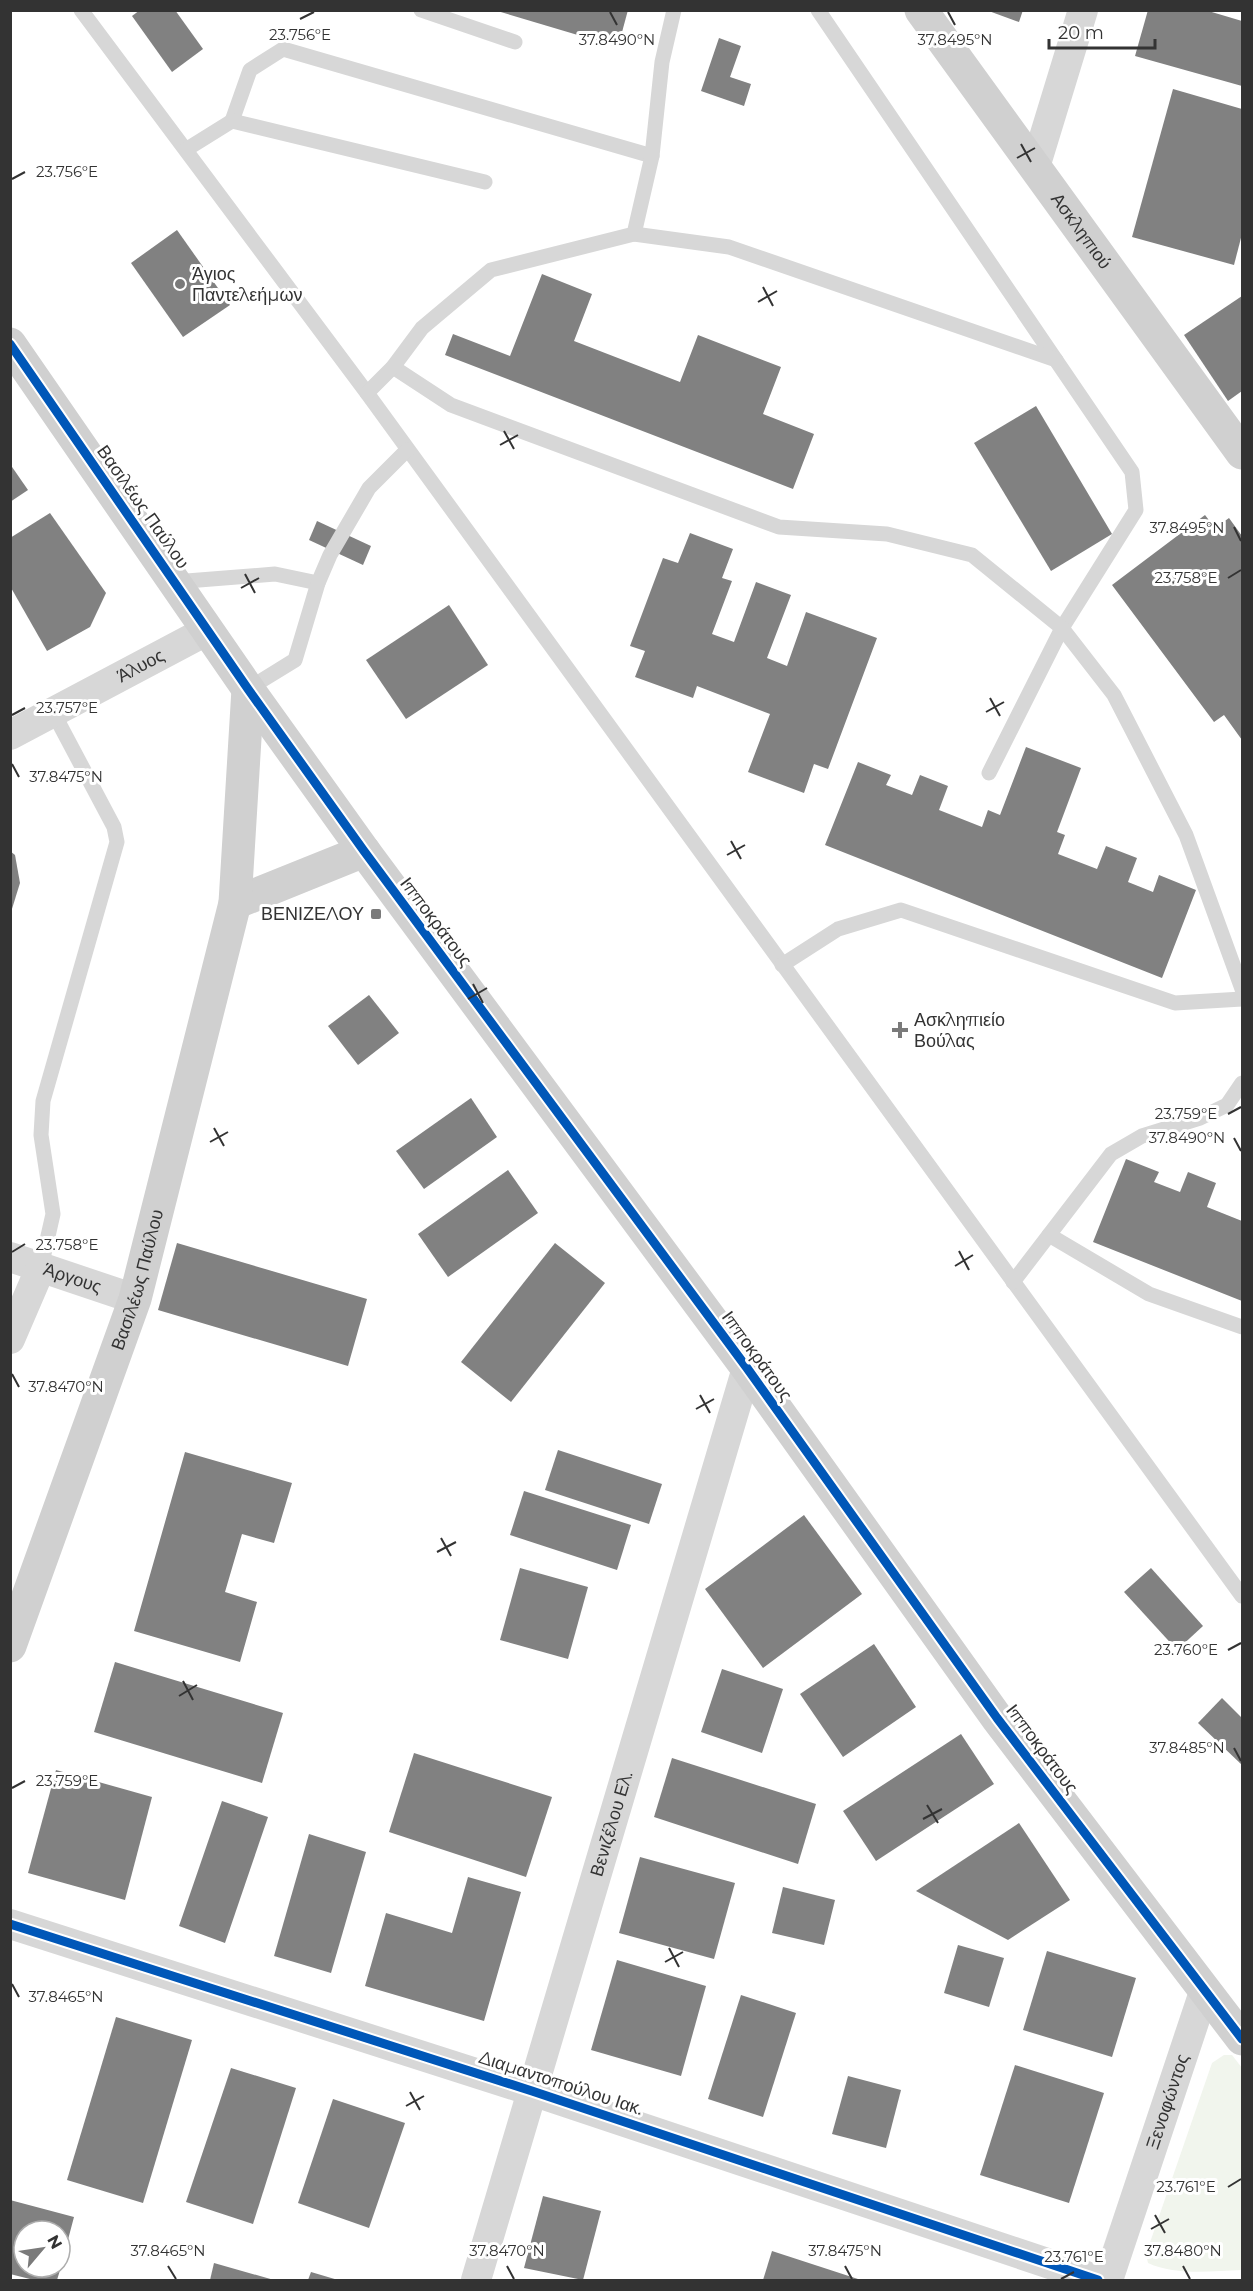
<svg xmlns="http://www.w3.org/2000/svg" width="1253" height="2291" font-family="Montserrat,sans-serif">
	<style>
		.green { fill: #f1f5ed }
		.building { fill: #818181 }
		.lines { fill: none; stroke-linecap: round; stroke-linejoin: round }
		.lane { stroke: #d7d7d7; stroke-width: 15 }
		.street { stroke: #d7d7d7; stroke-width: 30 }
		.secondary { stroke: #d0d0d0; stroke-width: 33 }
		.cycleway-casing { stroke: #fff; stroke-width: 13 }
		.cycleway { stroke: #0057b8; stroke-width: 9 }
		.ticks { fill: none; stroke: #333; stroke-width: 2 }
		.poi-dot { fill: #7a7a7a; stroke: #fff; stroke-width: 2 }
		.labels { text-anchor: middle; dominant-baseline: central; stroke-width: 6; stroke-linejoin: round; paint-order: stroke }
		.street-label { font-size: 18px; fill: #333; stroke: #fff }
		.poi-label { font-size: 18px; fill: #333; stroke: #fff; text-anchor: start }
		.ticks-label { font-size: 15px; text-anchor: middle; fill: #333; stroke: #fff; stroke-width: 6; stroke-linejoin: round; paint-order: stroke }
	</style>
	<rect width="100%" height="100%" fill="#fff"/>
	<path class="green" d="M1224,2055H1232L1242,2068V2270C1212,2271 1176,2276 1148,2263L1146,2254L1212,2063Z"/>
	<g class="building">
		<polygon points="140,10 175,10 203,49 172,72 132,16"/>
		<polygon points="494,10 628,10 618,47"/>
		<polygon points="986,10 1023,10 1019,22"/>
		<polygon points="1148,10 1205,10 1242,21 1242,86 1135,56"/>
		<polygon points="719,38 741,46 730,77 751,84 744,106 701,91"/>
		<polygon points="1173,89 1242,109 1242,234 1234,265 1132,237"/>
		<polygon points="177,230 230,305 183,337 131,263"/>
		<polygon points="542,274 592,294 574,341 680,382 698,335 781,367 763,414 814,434 793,489 445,355 453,334 510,356"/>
		<polygon points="1242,296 1242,391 1228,401 1184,335"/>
		<polygon points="1036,406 1112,534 1051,571 974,443"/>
		<polygon points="10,464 28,490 10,502"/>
		<polygon points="50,513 106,593 90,627 47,651 10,586 10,538"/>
		<polygon points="1205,515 1215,528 1229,518 1242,536 1242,740 1224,715 1214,722 1112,585"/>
		<polygon points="317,521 371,546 363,565 309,540"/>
		<polygon points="690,533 733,549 722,578 732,581 712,634 734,642 756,582 791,595 767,658 787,666 806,612 877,638 828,769 814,764 804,793 748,772 770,714 697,686 693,698 635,677 645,651 630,646 663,558 678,563"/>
		<polygon points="449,605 488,665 406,719 366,660"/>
		<polygon points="1026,747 1081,768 1057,832 1065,835 1058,854 1097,869 1106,846 1137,858 1128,882 1153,892 1159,875 1196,890 1162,978 825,845 858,762 891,775 886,785 912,795 920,775 948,786 939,810 982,827 988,810 1000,815"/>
		<polygon points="10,851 15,855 20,883 11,912"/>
		<polygon points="369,995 399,1033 358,1065 328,1026"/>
		<polygon points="471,1098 497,1137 424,1189 396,1151"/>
		<polygon points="1126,1159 1159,1172 1154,1182 1180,1192 1188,1172 1216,1183 1207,1207 1242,1221 1242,1301 1093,1242"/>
		<polygon points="508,1170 538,1213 448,1277 418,1234"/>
		<polygon points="177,1243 367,1299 348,1366 158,1310"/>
		<polygon points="555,1243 605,1283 511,1402 461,1362"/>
		<polygon points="558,1450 662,1484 649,1524 545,1490"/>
		<polygon points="185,1452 292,1483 274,1543 242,1534 225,1592 257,1602 240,1662 134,1631"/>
		<polygon points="524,1491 631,1525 617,1570 510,1535"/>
		<polygon points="804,1515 862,1594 763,1668 705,1589"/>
		<polygon points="520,1568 588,1587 568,1659 500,1640"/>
		<polygon points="1151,1568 1203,1626 1177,1650 1124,1592"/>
		<polygon points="874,1644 916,1707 843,1757 800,1694"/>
		<polygon points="115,1662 283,1713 262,1783 94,1732"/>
		<polygon points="722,1669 783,1689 762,1753 701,1732"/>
		<polygon points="1222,1698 1242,1718 1242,1765 1198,1723"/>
		<polygon points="961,1734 994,1784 876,1861 843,1811"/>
		<polygon points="414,1753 552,1797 526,1877 389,1832"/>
		<polygon points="672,1758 816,1804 798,1864 654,1817"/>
		<polygon points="56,1770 152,1797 125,1900 28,1873"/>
		<polygon points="222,1801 268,1817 225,1943 179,1926"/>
		<polygon points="1019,1823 1070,1900 1008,1940 916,1891"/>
		<polygon points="309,1834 366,1852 331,1973 274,1956"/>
		<polygon points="640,1857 735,1883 714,1959 619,1933"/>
		<polygon points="468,1877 521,1892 484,2021 365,1986 386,1913 452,1933"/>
		<polygon points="783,1887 835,1900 824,1945 772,1933"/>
		<polygon points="958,1945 1004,1958 989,2007 944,1993"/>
		<polygon points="1047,1951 1136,1978 1112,2057 1023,2030"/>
		<polygon points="617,1960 706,1986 681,2076 591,2050"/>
		<polygon points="741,1995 796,2013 763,2117 708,2099"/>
		<polygon points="116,2017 192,2040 143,2203 67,2180"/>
		<polygon points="1015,2065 1104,2093 1069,2203 980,2175"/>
		<polygon points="231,2068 296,2088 253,2224 186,2202"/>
		<polygon points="848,2076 901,2090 886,2148 832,2134"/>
		<polygon points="333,2099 405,2123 369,2228 298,2203"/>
		<polygon points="543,2196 601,2211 583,2280 524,2268"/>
		<polygon points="10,2200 74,2217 61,2266 60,2231 24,2231 24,2267 61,2267 57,2280 34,2280 10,2274"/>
		<polygon points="772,2251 861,2280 763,2280"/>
		<polygon points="214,2263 274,2280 210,2280"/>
		<polygon points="311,2272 338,2280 308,2280"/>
	</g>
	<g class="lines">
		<g class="lane">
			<polyline points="81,10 367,393 1242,1596"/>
			<polyline points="421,10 515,42"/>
			<polyline points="818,10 1132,472 1136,510 1062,628 989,773"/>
			<polyline points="232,121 250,70 283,49 652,156"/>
			<polyline points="187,149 232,121 485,182"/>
			<polyline points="634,234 729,247 1056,360"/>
			<polyline points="393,367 451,405 779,527 887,534 972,555 1062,628 1114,695 1186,835 1242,989"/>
			<polyline points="367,393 393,367 422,328 491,270 634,234 652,156 662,62 674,10"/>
			<polyline points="174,582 275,574 318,583"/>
			<polyline points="248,689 295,660 318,583 330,555 369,488 407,450"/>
			<polyline points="782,965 838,929 901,910 1175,1003 1242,999"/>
			<polyline points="1049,1235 1149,1294 1242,1327"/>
			<polyline points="41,1267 53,1214 41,1135 43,1101 117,842 114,827 53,712"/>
			<polyline points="1013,1282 1111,1154 1142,1136 1200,1118 1227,1105 1242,1083"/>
		</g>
		<g class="street">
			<polyline points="1035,167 1083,10"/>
			<path id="s1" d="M10,735L208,630"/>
			<path id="s2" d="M10,1257L135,1299"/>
			<polyline points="10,1339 41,1267"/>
			<polyline points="10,1924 532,2091 1098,2280"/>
			<path id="s3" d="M476,2280L747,1368"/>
			<path id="s4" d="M1108,2280L1204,1992"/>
		</g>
		<g class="secondary">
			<path id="s5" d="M921,10L1242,453"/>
			<polyline points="10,344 248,689 364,851 747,1368 997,1718 1242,2039"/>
			<polyline points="235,903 364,851"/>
			<path id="s6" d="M10,1646L135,1299L235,903L248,689"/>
		</g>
		<g class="cycleway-casing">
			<g id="cycleway">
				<polyline points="10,344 248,689 364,851 747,1368 997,1718 1242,2039"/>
				<polyline points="10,1924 532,2091 1098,2280"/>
			</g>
		</g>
		<use href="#cycleway" class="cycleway"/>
	</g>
	<path class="ticks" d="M610,12L617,25M948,12L955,25M300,19L314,12M1021,144L1031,162M1017,158L1035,148M12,179L25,172M763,287L773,306M758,302L777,291M504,431L514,449M500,445L518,435M1234,527L1241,541M245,574L255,593M1228,578L1241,570M241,588L259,578M990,698L1000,716M986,712L1004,702M12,715L25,708M12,764L19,777M731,841L741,859M727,855L745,845M473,984L483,1003M468,999L487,988M1228,1114L1241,1107M214,1128L224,1146M1234,1138L1241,1151M210,1142L228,1132M959,1251L969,1270M12,1252L25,1244M955,1266L973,1255M12,1374L19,1387M700,1395L710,1413M696,1409L714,1399M441,1538L451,1556M437,1552L456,1542M1228,1650L1241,1643M183,1681L193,1700M179,1696L197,1685M1234,1748L1241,1761M12,1788L25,1781M927,1805L938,1823M923,1819L942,1809M669,1948L679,1967M665,1962L683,1952M12,1984L19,1997M410,2092L420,2110M406,2106L424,2096M1228,2187L1241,2179M1155,2215L1165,2233M1151,2229L1169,2219M168,2266L176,2279M507,2266L514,2279M845,2266L852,2279M1183,2266L1190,2279M1061,2279L1074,2272"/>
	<g class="poi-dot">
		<circle cx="180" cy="284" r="6"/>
		<rect x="370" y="908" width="12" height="12" rx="3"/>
		<path d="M897 1021h6v6h6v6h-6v6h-6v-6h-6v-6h6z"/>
	</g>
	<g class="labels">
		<g class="street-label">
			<text stroke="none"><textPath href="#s5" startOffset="273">Ασκληπιού</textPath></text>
			<text transform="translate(143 507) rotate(55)">Βασιλέως Παύλου</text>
			<text stroke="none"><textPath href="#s1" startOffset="148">Άλυος</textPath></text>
			<text transform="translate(436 922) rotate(53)">Ιπποκράτους</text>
			<text stroke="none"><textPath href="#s2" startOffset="66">Άργους</textPath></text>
			<text stroke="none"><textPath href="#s6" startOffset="388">Βασιλέως Παύλου</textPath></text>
			<text transform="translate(757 1356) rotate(54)">Ιπποκράτους</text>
			<text transform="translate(1042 1749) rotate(53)">Ιπποκράτους</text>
			<text stroke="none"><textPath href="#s3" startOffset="476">Βενιζέλου Ελ.</textPath></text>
			<text transform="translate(561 2083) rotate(18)">Διαμαντοπούλου Ιακ.</text>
			<text stroke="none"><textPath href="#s4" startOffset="188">Ξενοφώντος</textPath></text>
		</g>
		<g class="poi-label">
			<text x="192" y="274">Άγιος<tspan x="192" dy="21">Παντελεήμων</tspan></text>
			<text x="364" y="914" text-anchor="end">ΒΕΝΙΖΕΛΟΥ</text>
			<text x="914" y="1020">Ασκληπιείο<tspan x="914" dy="21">Βούλας</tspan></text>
		</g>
	</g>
	<g class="ticks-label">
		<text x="300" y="40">23.756°E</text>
		<text x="617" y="45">37.8490°N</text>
		<text x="955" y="45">37.8495°N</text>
		<text x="67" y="177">23.756°E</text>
		<text x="1187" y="533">37.8495°N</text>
		<text x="1186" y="583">23.758°E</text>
		<text x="67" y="713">23.757°E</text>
		<text x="66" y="782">37.8475°N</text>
		<text x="1186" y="1119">23.759°E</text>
		<text x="1187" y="1143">37.8490°N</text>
		<text x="67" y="1250">23.758°E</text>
		<text x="66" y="1392">37.8470°N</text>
		<text x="1186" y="1655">23.760°E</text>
		<text x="1187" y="1753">37.8485°N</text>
		<text x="67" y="1786">23.759°E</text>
		<text x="66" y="2002">37.8465°N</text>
		<text x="1186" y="2192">23.761°E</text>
		<text x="168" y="2256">37.8465°N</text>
		<text x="507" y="2256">37.8470°N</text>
		<text x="845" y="2256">37.8475°N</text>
		<text x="1183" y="2256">37.8480°N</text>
		<text x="1074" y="2262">23.761°E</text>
	</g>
	<rect width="1253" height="2291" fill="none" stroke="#333333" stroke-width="24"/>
	<g transform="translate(42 2249) rotate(61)"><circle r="28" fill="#ffffff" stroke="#adadad" stroke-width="1.5"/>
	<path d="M0-4.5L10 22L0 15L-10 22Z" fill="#7a7a7a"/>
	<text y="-9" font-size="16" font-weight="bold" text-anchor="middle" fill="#333333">N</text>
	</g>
	<path d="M1049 39v9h106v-9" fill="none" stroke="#333333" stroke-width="3"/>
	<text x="1058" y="39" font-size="18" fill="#333333" stroke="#ffffff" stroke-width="4.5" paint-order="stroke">20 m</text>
</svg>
